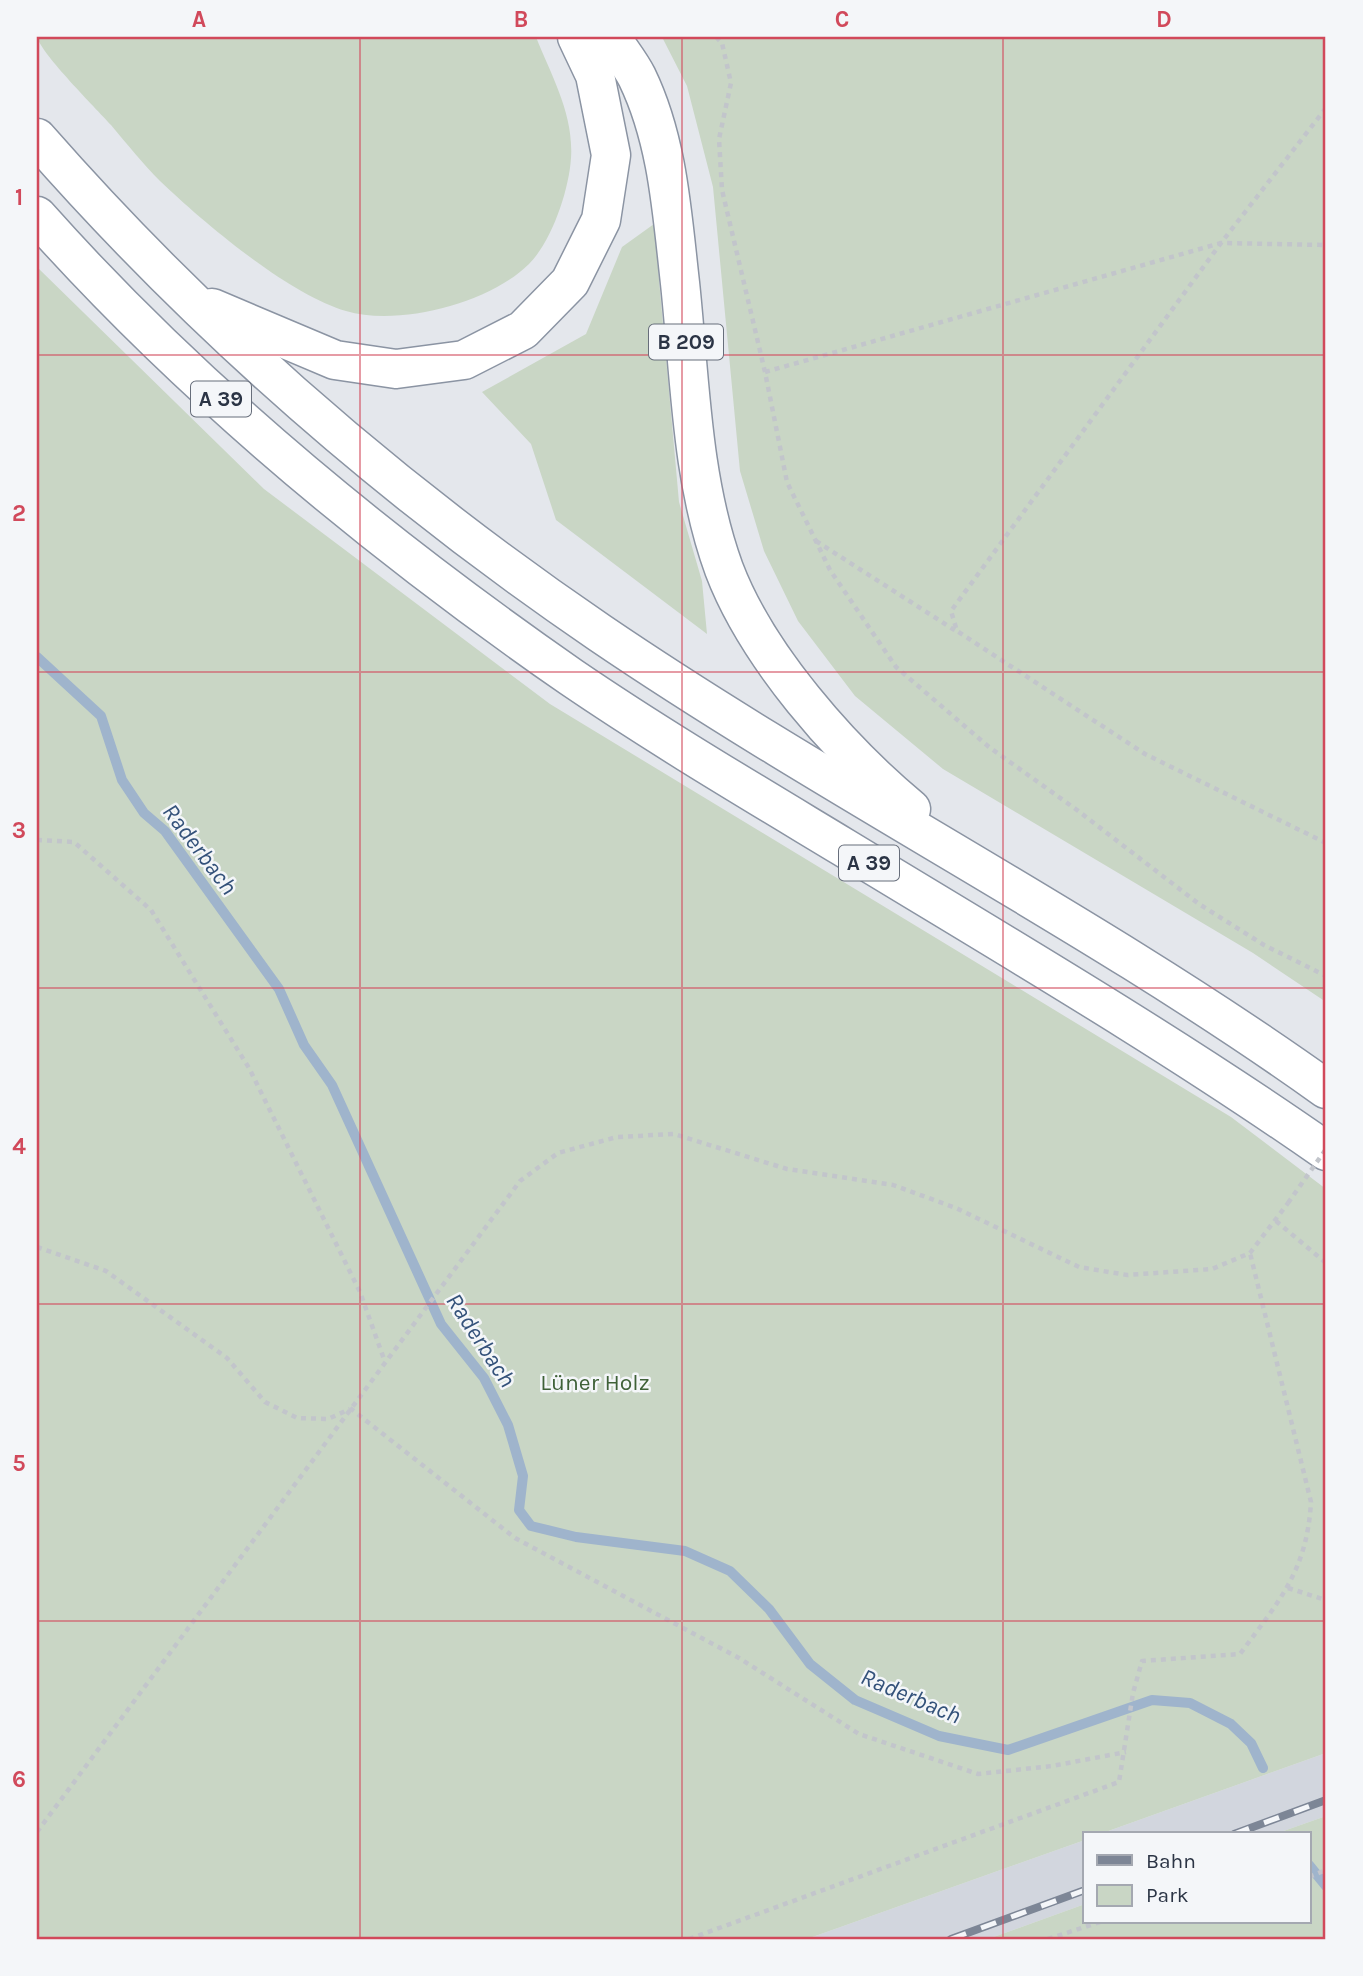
<svg xmlns="http://www.w3.org/2000/svg" width="1363" height="1976" font-family="Karla,sans-serif">
	<style>
		.built { fill: #d2d6de }
		.green { fill: #c9d6c5 }
		.lines { fill: none; stroke-linecap: round; stroke-linejoin: round }
		.stream { stroke: #9fb4cc; stroke-width: 10 }
		.highway-casing { stroke: #8b94a3; stroke-width: 41 }
		.path { stroke: #c2c5cb; stroke-width: 4.5; stroke-dasharray: 5 5; stroke-linecap: butt }
		.highway { stroke: #fff; stroke-width: 38 }
		.rail-casing { stroke: #7d8696; stroke-width: 8 }
		.rail { stroke: #f4f6f9; stroke-width: 5; stroke-dasharray: 16; stroke-linecap: butt }
		.path-bridge { stroke: #c2c5cb; stroke-width: 4.5; stroke-dasharray: 5 5; stroke-linecap: butt }
		.grid { fill: none; stroke: #d1495b; stroke-width: 2; stroke-opacity: 0.55 }
		.labels { text-anchor: middle; dominant-baseline: central; stroke-width: 5; stroke-linejoin: round; paint-order: stroke }
		.shield { fill: #f4f6f9; stroke: #676e7b; stroke-width: 2 }
		.shield-label { font-size: 21px; font-weight: bold; fill: #2b3445 }
		.park-label { font-size: 23px; fill: #3f6138; stroke: #f4f6f9 }
		.water-label { font-size: 24px; font-style: italic; fill: #34527a; stroke: #f4f6f9 }
		.neatline { fill: none; stroke: #d1495b; stroke-width: 2.5 }
		.grid-label { font-size: 23px; text-anchor: middle; font-weight: bold; fill: #d1495b }
	</style>
	<rect width="100%" height="100%" fill="#e4e7ec"/>
	<g class="built">
		<polygon points="1326,1753 1326,1816 1275,1834 1100,1834"/>
		<polygon points="1085,1840 1085,1904 988,1939 807,1939"/>
	</g>
	<g class="green">
		<path d="M37,37H536C551,75 574,114 571,158C569,190 552,241 529,264C490,303 398,327 346,311C288,294 204,223 160,181C143,164 127,144 111,125C95,107 43,56 37,37Z"/>
		<polygon points="662,37 1326,37 1326,1002 1253,953 943,769 855,696 798,621 764,551 740,471 713,187 687,86"/>
		<polygon points="654,224 679,502 702,581 707,634 556,520 531,444 482,392 586,334 622,247"/>
		<polygon points="37,267 264,489 550,704 1231,1117 1326,1189 1326,1753 1100,1834 1085,1834 1085,1840 807,1939 37,1939"/>
		<polygon points="1326,1816 1326,1939 988,1939 1085,1904 1085,1922 1309,1922 1309,1834 1275,1834"/>
	</g>
	<g class="lines">
		<g class="stream">
			<polyline points="37,657 101,716 122,780 144,813 165,831 279,989 304,1045 332,1085 441,1324 484,1378 508,1425 523,1476 519,1510 531,1526 576,1537 685,1551 730,1571 769,1609 810,1664 855,1700 939,1736 1008,1750 1152,1700 1190,1703 1231,1724 1251,1743 1263,1768"/>
			<polyline points="1309,1865 1326,1886"/>
		</g>
		<g class="highway-casing">
			<g id="highway">
				<path d="M611,37C619,50 630,63 637,77C668,141 672,213 680,283C690,377 691,479 724,569C757,656 840,750 911,809"/>
				<path d="M37,138C202,326 393,492 600,633C837,794 1094,923 1326,1089"/>
				<path d="M37,216C193,391 378,543 571,677C659,737 752,792 843,847C1006,946 1170,1042 1326,1151"/>
				<polyline points="212,308 335,360 396,369 464,360 523,330 570,282 601,220 611,155 595,75 577,37"/>
			</g>
		</g>
		<g class="path">
			<polyline points="716,37 722,43 731,83 719,139 722,190 765,372 787,482 830,570 896,667 989,747 1077,810 1199,904 1264,945 1326,976"/>
			<polyline points="1326,108 1221,243 951,611 957,631 1145,754 1326,843"/>
			<polyline points="765,372 1221,243 1326,245"/>
			<polyline points="816,541 956,631"/>
			<polyline points="37,840 74,842 151,910 249,1068 360,1292 385,1362"/>
			<polyline points="1276,1221 1326,1263"/>
			<polyline points="37,1247 106,1271 227,1358 265,1402 297,1418 328,1419 350,1409"/>
			<polyline points="350,1408 515,1538 739,1658 859,1734 978,1774 1052,1766 1126,1752"/>
			<polyline points="1288,1588 1326,1600"/>
			<polyline points="37,1832 520,1181 558,1153 617,1137 674,1134 787,1169 893,1185 956,1208 1079,1267 1127,1275 1212,1269 1250,1253 1288,1203"/>
			<polyline points="1309,1877 1326,1870"/>
			<path d="M689,1939L1119,1782L1133,1693L1142,1661L1240,1654C1279,1601 1307,1571 1311,1502L1250,1253"/>
			<polyline points="1048,1939 1100,1922"/>
		</g>
		<use href="#highway" class="highway"/>
		<g class="rail-casing">
			<g id="rail">
				<polyline points="1234,1834 1326,1800"/>
				<polyline points="951,1939 1085,1890"/>
			</g>
		</g>
		<use href="#rail" class="rail"/>
		<polyline class="path-bridge" points="1288,1203 1326,1149"/>
	</g>
	<path class="grid" d="M360,37V1939M682,37V1939M1003,37V1939M37,355H1326M37,672H1326M37,988H1326M37,1304H1326M37,1621H1326"/>
	<g class="labels">
		<g class="shield">
			<rect x="649" y="324.5" width="74" height="35" rx="5"/>
			<rect x="191" y="381.5" width="60" height="35" rx="5"/>
			<rect x="839" y="845.5" width="60" height="35" rx="5"/>
		</g>
		<g class="shield-label">
			<text x="686" y="342">B 209</text>
			<text x="221" y="399">A 39</text>
			<text x="869" y="863">A 39</text>
		</g>
		<g class="park-label">
			<text x="595" y="1382">Lüner Holz</text>
		</g>
		<g class="water-label">
			<text transform="translate(200 849) rotate(53)">Raderbach</text>
			<text transform="translate(481 1340) rotate(57)">Raderbach</text>
			<text transform="translate(911 1696) rotate(23)">Raderbach</text>
		</g>
	</g>
	<rect width="1363" height="1976" fill="none" stroke="#f4f6f9" stroke-width="77"/>
	<rect x="1083" y="1832" width="228" height="91" fill="#f4f6f9" stroke="#a4a8b1" stroke-width="2"/>
	<rect x="1097" y="1855" width="35" height="10" fill="#7d8696" stroke="#a4a8b1" stroke-width="2"/>
	<text x="1146" y="1868" font-size="21" fill="#2b3445">Bahn</text>
	<rect x="1097" y="1885" width="35" height="21" fill="#c9d6c5" stroke="#a4a8b1" stroke-width="2"/>
	<text x="1146" y="1902" font-size="21" fill="#2b3445">Park</text>
	<rect x="38" y="38" width="1286" height="1900" class="neatline"/>
	<g class="grid-label">
		<text x="199" y="27">A</text>
		<text x="521" y="27">B</text>
		<text x="842" y="27">C</text>
		<text x="1164" y="27">D</text>
		<text x="19" y="205">1</text>
		<text x="19" y="521">2</text>
		<text x="19" y="838">3</text>
		<text x="19" y="1154">4</text>
		<text x="19" y="1471">5</text>
		<text x="19" y="1787">6</text>
	</g>
</svg>
